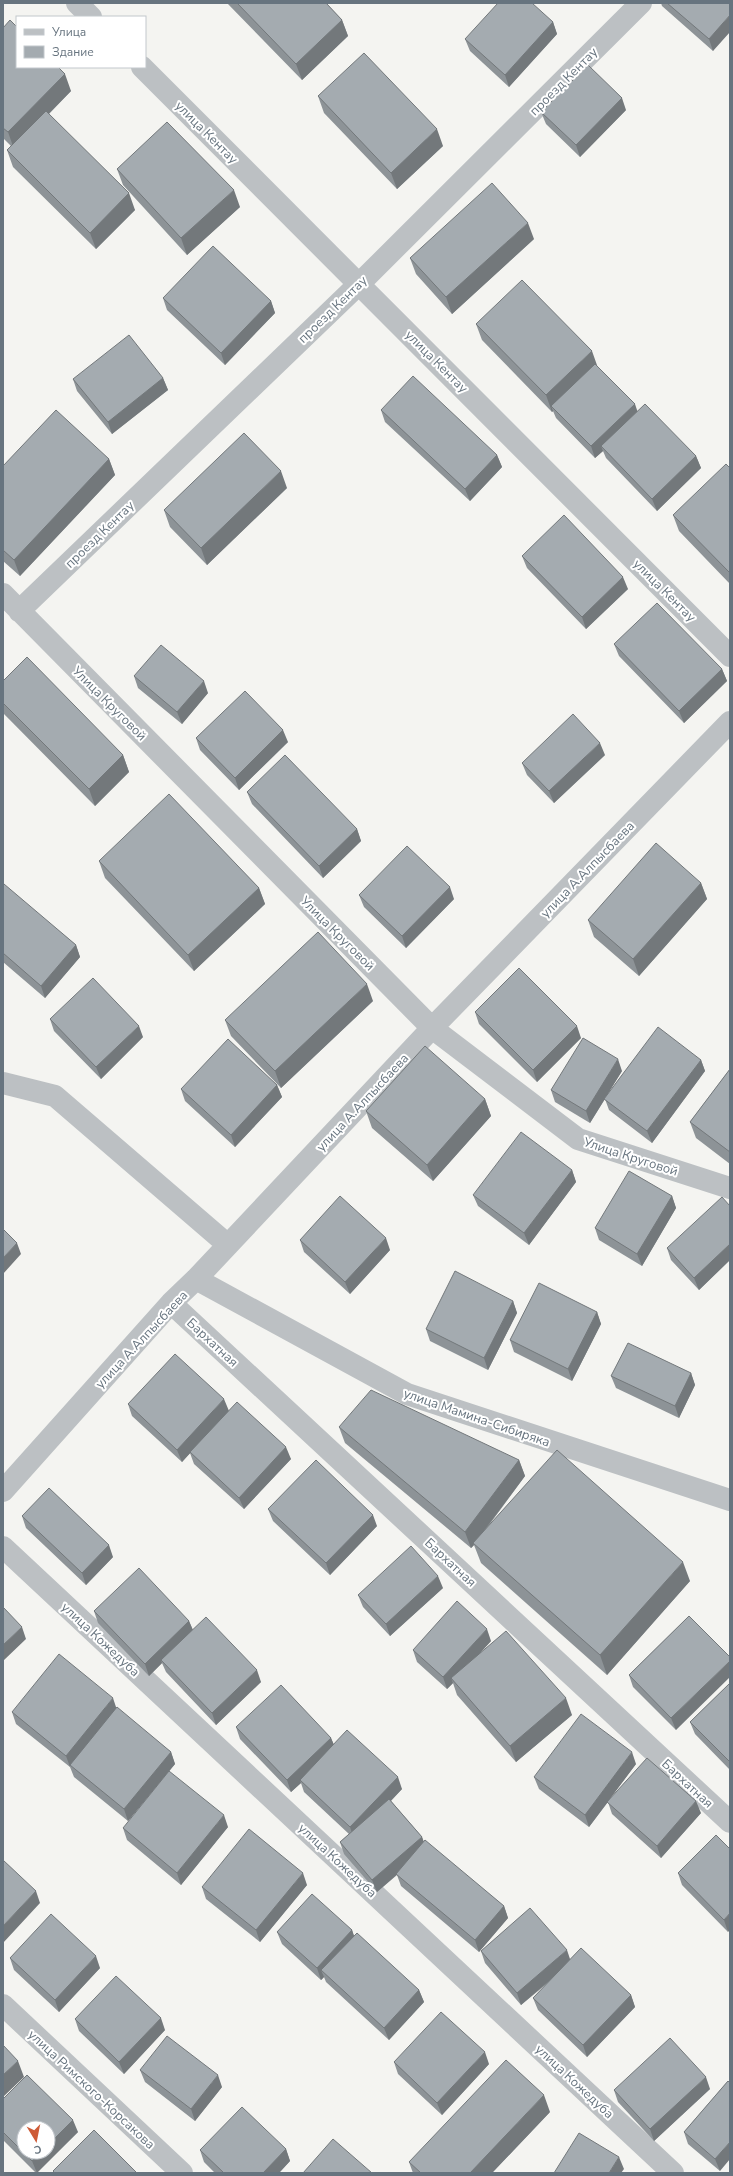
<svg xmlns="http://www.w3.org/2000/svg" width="733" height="2176" font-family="'Nunito Sans',sans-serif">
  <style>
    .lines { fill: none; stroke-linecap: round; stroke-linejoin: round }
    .minor { stroke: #bcc0c3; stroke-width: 22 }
    .wall { fill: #8d9397 }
    .shaded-wall { fill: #73787b }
    .building { fill: #a4abb0; stroke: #73787b }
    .labels { text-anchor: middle; stroke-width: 4; stroke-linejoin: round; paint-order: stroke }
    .street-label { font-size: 13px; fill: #67747f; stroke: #fff }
  </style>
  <rect width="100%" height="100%" fill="#f4f4f1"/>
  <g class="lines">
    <path class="minor" d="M77,3L91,17
      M142,67L730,656
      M3,594L432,1028L578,1139L730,1188
      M19,611L360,283L641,3
      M3,1083L55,1096L228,1245
      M196,1279L407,1394L730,1500
      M171,1303L730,1822
      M3,1491L171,1303L196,1279L432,1028L730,722
      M3,1547L673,2173
      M3,2005L182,2173"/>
  </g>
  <path class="wall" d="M227,3H326L342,20L348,36L302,80Z
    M661,3H730L713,51L662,6Z
    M553,22L557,34L509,87L470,51L465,39Z
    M3,28L71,91L49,114L135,210L96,249L13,167L7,150L11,146L3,138Z
    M318,96L443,146L397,189L324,113Z
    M626,110L580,157L546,124L541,112Z
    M117,169L240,207L187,255L123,185Z
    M534,239L452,314L416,274L410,258Z
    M163,298L271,301L275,313L225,365L167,310Z
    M476,324L598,367L637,411L696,456L701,468L657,511L606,458L603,451L595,458L556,418L553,411L552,412L482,340Z
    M163,378L168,390L112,434L77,391L73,379Z
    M381,410L497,455L502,467L470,501L385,422Z
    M109,459L115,475L20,576L3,561V466Z
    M730,468V584L679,531L673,515Z
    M287,488L207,565L170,527L164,510Z
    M522,556L628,589L586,629L527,568Z
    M614,644L722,669L727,681L684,723L619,656Z
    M134,676L208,693L182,724L138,688Z
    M3,681L123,755L129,772L95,806L3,713Z
    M196,738L288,742L239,790L200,750Z
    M605,755L554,803L527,775L522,763Z
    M247,792L357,829L361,841L323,878L252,804Z
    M99,861L259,888L265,904L194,971L105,878Z
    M701,883L707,899L639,976L594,937L588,920Z
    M3,885L76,945L80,957L45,998L3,962Z
    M359,895L454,899L406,948L364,907Z
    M373,1001L281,1088L231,1036L225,1020Z
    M475,1012L581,1038L537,1082L479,1024Z
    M50,1019L143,1037L101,1079L54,1031Z
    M701,1060L705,1071L652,1143L609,1110L605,1099L590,1123L555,1102L551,1090L622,1071L608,1093Z
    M730,1069V1164L696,1138L690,1122Z
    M277,1085L282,1097L235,1147L185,1101L181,1089Z
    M485,1099L491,1116L433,1181L372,1128L366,1111Z
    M572,1170L576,1182L529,1245L478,1206L473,1195Z
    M672,1196L676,1208L642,1266L599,1240L595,1228Z
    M730,1206V1260L699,1290L671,1260L667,1248Z
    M300,1240L390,1250L350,1294L304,1252Z
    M513,1301L517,1313L488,1370L430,1341L426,1329Z
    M597,1312L601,1324L572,1381L514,1352L510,1340Z
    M691,1373L695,1385L679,1418L616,1388L611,1376Z
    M128,1404L229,1411L291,1459L244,1509L194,1464L190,1453L182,1462L132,1416Z
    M339,1427L519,1460L525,1476L484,1532L690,1581L607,1675L481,1563L474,1545L471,1548L345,1443Z
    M268,1509L377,1526L330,1575L273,1521Z
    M22,1516L113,1557L86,1585L26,1528Z
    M443,1588L390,1636L363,1607L358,1595Z
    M94,1611L189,1621L193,1630L261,1682L216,1725L166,1672L162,1663L149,1676L98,1623Z
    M689,1616L676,1730L633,1687L629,1675Z
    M491,1641L481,1652L572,1715L516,1762L457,1695L453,1683L447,1689L417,1662L413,1650Z
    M730,1683V1770L695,1734L690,1722Z
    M116,1708L171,1752L175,1764L128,1821L74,1777L70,1767L16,1724L12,1712Z
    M236,1727L331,1738L334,1745L402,1789L391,1801L422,1837L424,1842L504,1906L508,1918L479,1952L401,1886L397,1875L377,1892L344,1854L340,1842L349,1834L304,1792L301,1783L291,1792L240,1739Z
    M636,1764L608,1801L701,1813L661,1858L612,1814L608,1802L589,1827L539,1789L534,1777Z
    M228,1827L181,1885L127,1840L123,1828Z
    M716,1835L728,1932L682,1885L678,1873Z
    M307,1885L260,1942L206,1899L202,1887Z
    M352,1930L354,1936L419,1990L424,2002L389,2040L326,1982L324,1977L321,1980L282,1944L277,1932Z
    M481,1951L570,1959L631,1995L635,2007L587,2057L538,2010L533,1998L549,1982L521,2005L485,1963Z
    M10,1958L100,1968L59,2012L14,1970Z
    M75,2019L165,2030L124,2074L79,2031Z
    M394,2062L489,2064L442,2115L398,2074Z
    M140,2070L222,2087L195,2121L145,2082Z
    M728,2081L720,2171L688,2144L684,2132Z
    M710,2089L654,2141L618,2102L614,2090Z
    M3,2099L78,2132L36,2173L3,2140Z
    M550,2112L492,2173H413L409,2162Z
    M286,2149L290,2161L279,2173H215L204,2162L200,2150Z"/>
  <path class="shaded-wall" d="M730,15V32L713,51L709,39Z
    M342,20L348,36L302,80L296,64Z
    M553,22L557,34L509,87L505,75Z
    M65,74L71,91L14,149L8,132Z
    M622,98L626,110L580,157L576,145Z
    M437,129L443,146L397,189L391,173Z
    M234,190L240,207L187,255L181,238Z
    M129,193L135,210L96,249L90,233Z
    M528,223L534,239L452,314L446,297Z
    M271,301L275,313L225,365L221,353Z
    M592,351L598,368L551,406L553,411L552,412L546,395Z
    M163,378L168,390L112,434L108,422Z
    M635,404L639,416L601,446L603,451L595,458L591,446Z
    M497,455L502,467L470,501L465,489Z
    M696,456L701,468L657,511L652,499Z
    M109,459L115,475L20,576L14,560Z
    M281,471L287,488L207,565L201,548Z
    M623,577L628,589L586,629L582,617Z
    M722,669L727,681L684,723L679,711Z
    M204,681L208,693L182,724L177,712Z
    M283,730L288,742L239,790L235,778Z
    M600,743L605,755L554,803L549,791Z
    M123,755L129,772L95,806L89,789Z
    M357,829L361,841L323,878L319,866Z
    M701,883L707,899L639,976L633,959Z
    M450,887L454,899L406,948L402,936Z
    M259,888L265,904L194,971L188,955Z
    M76,945L80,957L45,998L41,986Z
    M367,984L373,1001L281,1088L275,1071Z
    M139,1026L143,1037L101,1079L96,1067Z
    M577,1026L581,1038L537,1082L533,1070Z
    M618,1059L622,1071L590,1123L586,1111Z
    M701,1060L705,1071L652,1143L647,1131Z
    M277,1085L282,1097L235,1147L231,1135Z
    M485,1099L491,1116L433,1181L427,1165Z
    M572,1170L576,1182L529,1245L524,1233Z
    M672,1196L676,1208L642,1266L637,1254Z
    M386,1238L390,1250L350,1294L345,1282Z
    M17,1243L21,1254L3,1274V1258Z
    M730,1244V1260L699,1290L694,1278Z
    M513,1301L517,1313L488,1370L484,1358Z
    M597,1312L601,1324L572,1381L568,1369Z
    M691,1373L695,1385L679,1418L675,1406Z
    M224,1399L229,1411L182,1462L177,1450Z
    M286,1447L291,1459L244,1509L239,1498Z
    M519,1460L525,1476L474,1544L473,1543L474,1545L471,1548L465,1532Z
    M373,1515L377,1526L330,1575L326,1563Z
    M109,1545L113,1557L86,1585L82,1573Z
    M683,1562L690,1581L607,1675L600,1655Z
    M438,1576L443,1588L390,1636L386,1624Z
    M189,1621L194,1633L161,1660L162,1663L149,1676L145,1664Z
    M22,1627L26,1639L3,1661V1645Z
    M487,1629L491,1641L454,1682L451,1678L453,1683L447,1689L443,1677Z
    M730,1661V1677L676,1730L671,1718Z
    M257,1670L261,1682L216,1725L212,1713Z
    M113,1698L117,1710L70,1765V1767L66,1756Z
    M566,1698L572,1715L516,1762L510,1746Z
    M331,1738L336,1750L300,1780L301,1783L291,1792L287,1780Z
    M171,1752L175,1764L128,1821L124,1809Z
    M632,1752L636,1764L589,1827L585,1815Z
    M398,1777L402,1789L354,1839L350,1827Z
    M696,1801L701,1813L661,1858L657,1846Z
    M224,1815L228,1827L181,1885L177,1873Z
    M422,1837L426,1849L377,1892L372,1880Z
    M303,1873L307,1885L260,1942L256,1930Z
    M36,1891L40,1903L3,1943V1926Z
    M504,1906L508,1918L479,1952L475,1940Z
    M730,1913V1930L728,1932L724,1920Z
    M352,1930L356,1942L321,1970L324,1977L321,1980L317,1968Z
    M567,1950L571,1962L521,2005L517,1993Z
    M96,1956L100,1968L59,2012L55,2000Z
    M419,1990L424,2002L389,2040L384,2028Z
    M631,1995L635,2007L587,2057L583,2045Z
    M161,2018L165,2030L124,2074L119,2062Z
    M485,2052L489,2064L442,2115L437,2103Z
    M18,2061L24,2077L3,2097V2075Z
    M218,2075L222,2087L195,2121L191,2109Z
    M706,2077L710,2089L654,2141L650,2129Z
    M544,2095L550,2112L492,2173H470Z
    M73,2120L78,2132L37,2173L32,2161L41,2152H48V2145Z
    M730,2142V2159L720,2171L715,2159Z
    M286,2149L290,2161L279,2173H263Z
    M619,2157L624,2169L621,2173H609Z"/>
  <path class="building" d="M237,3H326L342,20L296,64Z
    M498,3H532L553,22L505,75L465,39Z
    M667,3H730V15L709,39Z
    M10,20L17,27V67H58L65,74L8,132L3,128V28Z
    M364,53L437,129L391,173L318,96Z
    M588,65L622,98L576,145L541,112Z
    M46,111L129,193L90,233L7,150Z
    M167,122L234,190L181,238L117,169Z
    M492,183L528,223L446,297L410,258Z
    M213,246L271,301L221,353L163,298Z
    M522,280L592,351L546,395L476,324Z
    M129,335L163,378L108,422L73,379Z
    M595,364L635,404L591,446L551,406Z
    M413,376L497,455L465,489L381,410Z
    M645,404L696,456L652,499L601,446Z
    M56,410L109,459L14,560L3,550V466Z
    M244,433L281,471L201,548L164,510Z
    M726,464L730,468V573L673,515Z
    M564,515L623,577L582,617L522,556Z
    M657,603L722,669L679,711L614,644Z
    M161,645L204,681L177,712L134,676Z
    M27,657L123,755L89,789L3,703V681Z
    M245,691L283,730L235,778L196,738Z
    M573,714L600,743L549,791L522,763Z
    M285,755L357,829L319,866L247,792Z
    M169,794L259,888L188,955L99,861Z
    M656,843L701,883L633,959L588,920Z
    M407,846L450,887L402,936L359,895Z
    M4,884L76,945L41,986L3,953V885Z
    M318,932L367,984L275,1071L225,1020Z
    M519,968L577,1026L533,1070L475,1012Z
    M93,978L139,1026L96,1067L50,1019Z
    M658,1027L701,1060L647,1131L604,1099Z
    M583,1038L618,1059L586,1111L551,1090Z
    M228,1039L277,1085L231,1135L181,1089Z
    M425,1046L485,1099L427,1165L366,1111Z
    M730,1069V1152L690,1122Z
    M521,1132L572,1170L524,1233L473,1195Z
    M629,1171L672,1196L637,1254L595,1228Z
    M340,1196L386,1238L345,1282L300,1240Z
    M722,1197L730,1206V1244L694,1278L667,1248Z
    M3,1229L17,1243L3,1258Z
    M455,1271L513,1301L484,1358L426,1329Z
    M539,1283L597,1312L568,1369L510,1340Z
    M628,1343L691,1373L675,1406L611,1376Z
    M175,1354L224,1399L177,1450L128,1404Z
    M371,1390L519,1460L465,1532L339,1427Z
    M237,1402L286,1447L239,1498L190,1452Z
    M557,1450L683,1562L600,1655L473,1543Z
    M316,1460L373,1515L326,1563L268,1509Z
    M49,1488L109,1545L82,1573L22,1516Z
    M411,1546L438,1576L386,1624L358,1595Z
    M139,1568L189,1621L145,1664L94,1611Z
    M457,1601L487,1629L443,1677L413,1650Z
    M3,1607L22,1627L3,1645Z
    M689,1616L730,1657V1661L671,1718L629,1675Z
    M206,1617L257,1670L212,1713L161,1660Z
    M506,1631L566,1698L510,1746L451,1678Z
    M59,1654L113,1698L66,1756L12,1712Z
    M730,1683V1762L690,1722Z
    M281,1685L331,1738L287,1780L236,1727Z
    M117,1707L171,1752L124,1809L70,1765Z
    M581,1714L632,1752L585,1815L534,1777Z
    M347,1730L398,1777L350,1827L300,1780Z
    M647,1758L696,1801L657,1846L607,1802Z
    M169,1771L224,1815L177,1873L123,1828Z
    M389,1799L422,1837L372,1880L340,1842Z
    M249,1829L303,1873L256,1930L202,1887Z
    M716,1835L730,1849V1913L724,1920L678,1873Z
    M425,1840L504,1906L475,1940L396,1874Z
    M3,1860L36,1891L3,1926Z
    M312,1894L352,1930L317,1968L277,1932Z
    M530,1908L567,1950L517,1993L481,1951Z
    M51,1914L96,1956L55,2000L10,1958Z
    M357,1933L419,1990L384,2028L321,1970Z
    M581,1948L631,1995L583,2045L533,1998Z
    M116,1976L161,2018L119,2062L75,2019Z
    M441,2012L485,2052L437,2103L394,2062Z
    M167,2036L218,2075L191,2109L140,2070Z
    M670,2038L706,2077L650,2129L614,2090Z
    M3,2045L18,2061L3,2075Z
    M506,2060L544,2095L470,2173H421L409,2162Z
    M27,2075L73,2120L48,2145V2128H24V2152H41L32,2161L3,2132V2099Z
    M728,2081L730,2083V2142L715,2159L684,2132Z
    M242,2107L286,2149L263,2173H224L200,2150Z
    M94,2130L137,2173H55L53,2171Z
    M579,2133L619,2157L609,2173H554Z
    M333,2139L372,2173H303Z"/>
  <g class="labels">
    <g class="street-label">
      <text transform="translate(563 81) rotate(-45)" y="5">проезд Кентау</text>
      <text transform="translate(207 132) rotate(45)" y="5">улица Кентау</text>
      <text transform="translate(332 309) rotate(-44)" y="5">проезд Кентау</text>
      <text transform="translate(437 361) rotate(45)" y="5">улица Кентау</text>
      <text transform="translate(99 534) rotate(-44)" y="5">проезд Кентау</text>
      <text transform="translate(665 590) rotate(45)" y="5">улица Кентау</text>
      <text transform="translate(110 703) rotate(45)" y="5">Улица Круговой</text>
      <text transform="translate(587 869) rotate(-46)" y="5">улица А.Алпысбаева</text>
      <text transform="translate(338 933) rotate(45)" y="5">Улица Круговой</text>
      <text transform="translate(362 1102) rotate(-47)" y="5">улица А.Алпысбаева</text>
      <text transform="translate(631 1156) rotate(18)" y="5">Улица Круговой</text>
      <text transform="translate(141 1339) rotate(-47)" y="5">улица А.Алпысбаева</text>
      <text transform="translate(213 1342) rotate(43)" y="5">Бархатная</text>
      <text transform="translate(477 1417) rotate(19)" y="5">улица Мамина-Сибиряка</text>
      <text transform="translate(451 1562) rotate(43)" y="5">Бархатная</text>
      <text transform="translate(101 1639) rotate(43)" y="5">улица Кожедуба</text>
      <text transform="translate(688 1783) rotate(43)" y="5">Бархатная</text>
      <text transform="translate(338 1860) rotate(43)" y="5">улица Кожедуба</text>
      <text transform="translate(575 2081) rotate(43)" y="5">улица Кожедуба</text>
      <text transform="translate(92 2089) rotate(43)" y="5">улица Римского-Корсакова</text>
    </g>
  </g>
  <rect width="733" height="2176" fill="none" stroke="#67747f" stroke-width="8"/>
  <rect x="16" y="16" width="130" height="52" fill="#ffffff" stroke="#c2c7cc"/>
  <rect x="24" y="29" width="20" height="6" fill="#bcc0c3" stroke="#c2c7cc"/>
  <text x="52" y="36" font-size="12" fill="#67747f">Улица</text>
  <rect x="24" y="46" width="20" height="12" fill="#a4abb0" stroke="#c2c7cc"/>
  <text x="52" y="56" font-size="12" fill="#67747f">Здание</text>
  <g transform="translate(36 2140) rotate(170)"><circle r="19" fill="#ffffff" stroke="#c2c7cc"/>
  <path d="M0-3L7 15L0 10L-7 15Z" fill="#ce5b37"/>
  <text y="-6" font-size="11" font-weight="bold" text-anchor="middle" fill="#67747f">С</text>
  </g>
</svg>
